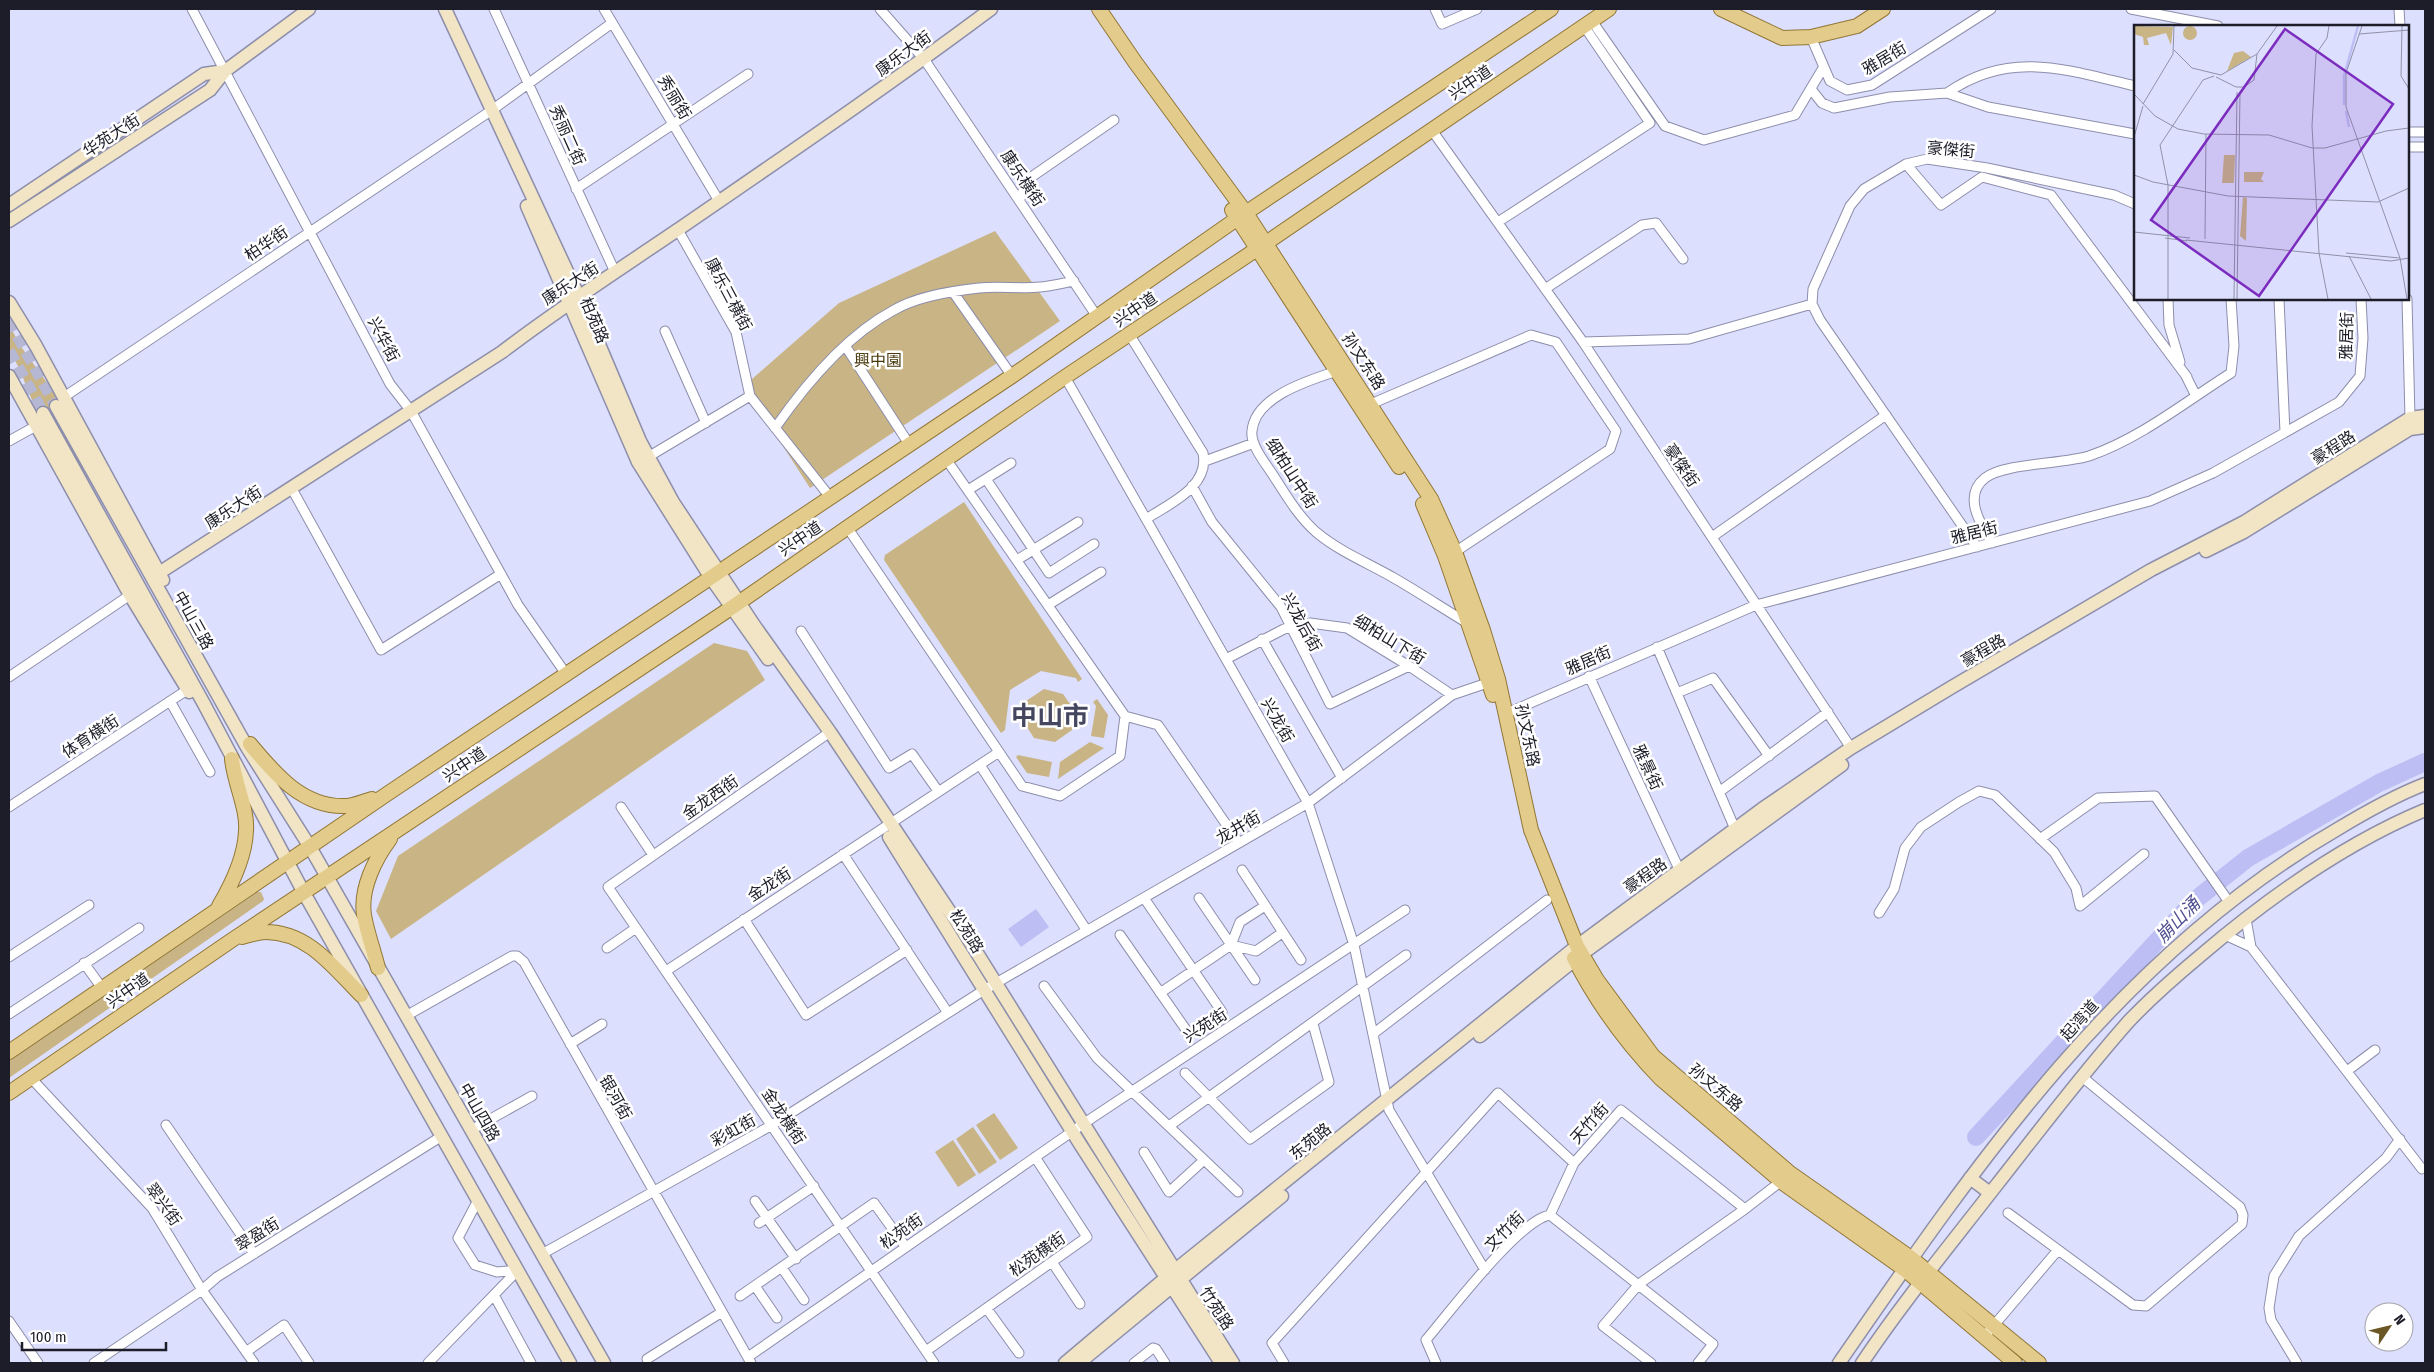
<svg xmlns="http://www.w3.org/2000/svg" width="2434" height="1372" font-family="'Fira Sans Condensed','Noto Sans SC',sans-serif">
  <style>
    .green { fill: #c8b485 }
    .water { fill: #bdbff4 }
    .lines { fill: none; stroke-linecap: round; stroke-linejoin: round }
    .river { stroke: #bdbff4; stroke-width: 18 }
    .secondary-tunnel { stroke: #b6b8d3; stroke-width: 12; stroke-dasharray: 12 6; stroke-linecap: butt }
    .street-casing { stroke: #8d8eab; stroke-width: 11 }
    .secondary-casing { stroke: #8d8eab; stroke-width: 15 }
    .primary-casing { stroke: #917736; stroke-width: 16 }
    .street { stroke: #fff; stroke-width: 9 }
    .secondary { stroke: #f1e5c5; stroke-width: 12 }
    .primary { stroke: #e3cb8b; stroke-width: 14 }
    .labels { text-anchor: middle; stroke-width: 5; stroke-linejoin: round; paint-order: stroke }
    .street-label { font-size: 16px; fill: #1c1d28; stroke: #fff }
    .park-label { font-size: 16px; fill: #4a3a0e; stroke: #fff }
    .water-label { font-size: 18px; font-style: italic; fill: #504e90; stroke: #fff }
    .town-label { font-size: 26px; font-weight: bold; fill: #45465f; stroke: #fff }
    .inset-river { fill: none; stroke: #bdbff4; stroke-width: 2.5 }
    .inset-road { fill: none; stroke: #9091a8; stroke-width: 1 }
    .view { fill: #7b2cbf; fill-opacity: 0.15; stroke: #7b2cbf; stroke-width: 2.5 }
    .inset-edge { fill: none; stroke: #1c1d28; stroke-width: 2.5 }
  </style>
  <rect width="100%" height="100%" fill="#dddffe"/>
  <path class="green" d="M995,231L1060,321L810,488L744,386L839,303Z
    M9,325L22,348L61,402L38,415L19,368L9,349Z
    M964,502L1082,679L1078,682L1076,678L1041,671L1010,690L1005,730L1001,733L884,560L885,555Z
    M714,643L747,651L765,680L391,939L376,911L398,856Z
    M1044,689L1063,694L1075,711L1072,730L1055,742L1034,738L1023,721L1026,701Z
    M1097,699L1108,715L1104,738L1091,736L1096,706L1093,702Z
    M1090,742L1104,748L1058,779L1060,762Z
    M1018,755L1052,762L1049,777L1027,773L1016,757Z
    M255,892H261L264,899L263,901L9,1078V1060Z
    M994,1113L1018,1148L1000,1160L976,1125Z
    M973,1127L997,1162L979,1174L956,1139Z
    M953,1140L976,1175L958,1187L935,1152Z"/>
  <path class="water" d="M1036,909L1049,927L1021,947L1008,929Z"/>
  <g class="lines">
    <path class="river" d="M1976,1137L2194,901L2248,858L2379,783L2425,762"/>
    <path class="secondary-tunnel" d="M9,320L56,406
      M9,351L43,413"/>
    <g class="street-casing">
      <path id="street" d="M192,9L390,384L411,411L518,605L566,674
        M494,9L615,272
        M604,9L719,201
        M880,9L924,59L1096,315
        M1435,9L1442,24L1477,9
        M2131,9L2218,26
        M2399,9L2400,26
        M1592,21L1665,126L1704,140L1795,115L1823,68
        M1811,37L1830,81L1847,90L1872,85L1991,9
        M1811,89L1822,103L1834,108L1890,97L1947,93L1988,107L2135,134
        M1947,93C2010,49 2067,70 2135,86
        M1431,129L1583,342L1851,748
        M2408,132H2425
        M2408,147H2425
        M1906,164L1941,205L1982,177L2051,195L2187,377
        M576,189L748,74
        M1020,199L1027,180L1114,120
        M1498,222L1650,123L1584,26
        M678,230L736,332L750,396L830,497
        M1545,289L1642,225L1656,223L1683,259
        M953,292L1012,376
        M2168,299L2169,325L2180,362
        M2279,299L2285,432
        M2407,299L2410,418
        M665,331L706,423
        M1129,334L1203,453C1210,487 1169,504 1146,519
        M1583,342L1689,339L1812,304
        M846,347L909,444
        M1337,371C1310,380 1255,396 1252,431C1250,445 1266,464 1273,475C1286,495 1298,516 1316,532C1340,552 1368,563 1394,578C1420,593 1444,609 1469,624
        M2185,374L2196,396
        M1065,377L1308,803L1354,945L1389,1110L1485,1270
        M64,397L492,110L612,23
        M1371,404L1531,335L1556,342L1616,431L1610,449L1455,552
        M775,428C805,385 847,335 894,310C918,296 951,291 979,288C999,286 1020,289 1040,287C1051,286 1063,283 1074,281
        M9,441L36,426
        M648,457L750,396
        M946,459L1125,716L1158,725L1239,843
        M1205,461L1254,443
        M986,479L1049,573L1094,544
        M1192,486L1212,522L1281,607L1330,704L1409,666
        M292,489L381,650L501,574
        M968,490L1011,463
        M847,527L1022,786L1060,796L1120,756L1125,716
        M1712,537L1886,415
        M1992,543C1981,525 1962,496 1985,478C2004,463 2064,464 2089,456C2141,438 2185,402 2231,373L2234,346L2231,299
        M1977,547L1820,320L1812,304L1813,289L1850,206L1864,189L1906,164L1927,159L1987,168L2114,195L2135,204
        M1017,560L1078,522
        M1048,605L1101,572
        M801,631L889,768L912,754L938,791
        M1262,639L1342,778
        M1657,647L1735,829
        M1226,659L1284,629L1310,623L1347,628L1409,666L1452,695
        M1589,676L1680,871
        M9,677L130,595
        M1677,693L1713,678L1769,756
        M170,701L210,772
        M1505,714L1756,605L2150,501L2213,473L2339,402L2360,376L2363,338L2361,299
        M830,732L608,887L934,1363
        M980,765L1087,931
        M1719,792L1828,712
        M9,807L187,690
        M621,807L653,855
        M2040,839L2098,798L2155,796L2229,902
        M843,854L948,1013
        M1242,870L1301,960
        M1144,898L1222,1012
        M1199,898L1255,980
        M1879,913L1894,889L1905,848L1921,827L1959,802L1979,791L1995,795L2054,852L2076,888L2080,906L2144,854
        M744,919L806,1015L907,950
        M2246,919L2251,947
        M1120,935L1189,1034
        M2225,935L2251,947L2422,1169
        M1231,945L1256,951L1282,933
        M607,948L636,928
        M9,957L89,905
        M84,963L102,988
        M666,971L999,752
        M1044,986L1097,1058L1238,1192
        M1160,993L1231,945L1240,922L1265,906
        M9,1014L139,928
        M406,1016L512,956H517L524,962L751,1363
        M1373,1034L1547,900
        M570,1044L602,1024
        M2347,1071L2375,1050
        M1185,1073L1250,1139L1329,1082L1313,1024
        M31,1078L152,1208L202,1290L254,1363
        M166,1125L254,1254
        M1169,1126L1406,955
        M471,1130L532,1096
        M1144,1152L1169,1192L1204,1160
        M478,1200L458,1238L475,1265L497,1272L518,1270
        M755,1201L796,1259
        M2008,1213L2133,1305L2146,1306L2242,1224L2243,1215L2240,1207L2081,1076
        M1550,1215L1574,1163
        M759,1223L814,1186
        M542,1254L772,1125L984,990L1308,803L1452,695L1493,681
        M1052,1262L1080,1304
        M782,1268L804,1300
        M755,1286L777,1318
        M494,1295L531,1363
        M740,1296L874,1203L905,1246
        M987,1309L1019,1353
        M9,1321L38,1363
        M1984,1337L2058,1250
        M926,1351L1087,1237L1035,1157
        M246,1352L284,1325L309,1363
        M748,1357L1083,1124L1405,910
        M647,1359L722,1312
        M94,1363L202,1290L217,1277L442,1136
        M428,1363L518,1270
        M1134,1363L1153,1348L1156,1349L1165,1363
        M1284,1363L1272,1343L1498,1093L1574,1163L1621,1110L1745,1209
        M1436,1363L1426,1340C1449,1313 1519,1220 1550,1215L1713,1344L1698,1363
        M1651,1363L1603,1326L1639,1284L1745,1209L1784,1179
        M2297,1363L2271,1320L2269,1308L2274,1276L2299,1236L2386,1158L2400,1139"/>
    </g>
    <g class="secondary-casing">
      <path id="secondary" d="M445,9L579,297L640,441L673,502L754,625L830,732L972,945L1233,1363
        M9,205L204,74L225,71
        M527,206L638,462L711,578L768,659
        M9,221L210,90L225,71L309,9
        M9,302L36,346L163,580
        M9,376L130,595L189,692
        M56,406L248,749L310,847L604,1363
        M43,413L204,704L304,893L570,1363
        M2206,551L2244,532L2410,429L2425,427
        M159,573L502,352C558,309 617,271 676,231C782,158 888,86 991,9
        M889,837L1080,1144L1221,1363
        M1480,1036L1582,954L1842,765
        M1970,1178L1990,1193
        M1065,1363L1174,1271L1577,946L1762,809L1851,748L1952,687L2151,570L2244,522L2410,418L2425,416
        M1079,1363L1282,1196
        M1839,1363C1977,1163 2120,955 2336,830C2364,813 2394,796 2425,784
        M1862,1363C1903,1302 1950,1245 1995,1187C2039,1131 2082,1074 2129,1021C2151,998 2176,976 2200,956C2268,898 2343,844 2425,810"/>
    </g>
    <g class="primary-casing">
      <path id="primary" d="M1099,9L1135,62L1246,213L1431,499L1455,552L1483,630L1498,679L1531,830L1577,946L1597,980L1653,1056L1790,1173L1911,1258L2039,1363
        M1721,9L1782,38L1811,37L1857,26L1883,9
        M1232,210L1399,467
        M1423,504L1445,556L1493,695
        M250,744C275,774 303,808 346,806C354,806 364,801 372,799
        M219,906C232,884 245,857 246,831C248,809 234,782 232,759
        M242,937C250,935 258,932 266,932C308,932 334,968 361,995
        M1574,958C1596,1001 1627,1044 1661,1079L1783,1183L1904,1269L2015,1363
        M378,968C374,951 367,933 364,915C360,889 375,859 390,839
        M9,1052L387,794L1012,376L1238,218L1551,9
        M9,1093L232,940L731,608L1065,377L1266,243L1609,9"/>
    </g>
    <use href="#street" class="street"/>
    <use href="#secondary" class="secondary"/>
    <use href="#primary" class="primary"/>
  </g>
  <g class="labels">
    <g class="street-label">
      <text transform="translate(903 53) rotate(-36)" y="6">康乐大街</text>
      <text transform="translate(1884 58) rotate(-31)" y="6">雅居街</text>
      <text transform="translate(1470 82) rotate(-34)" y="6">兴中道</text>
      <text transform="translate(675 97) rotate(59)" y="6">秀丽街</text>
      <text transform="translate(111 135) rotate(-33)" y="6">华苑大街</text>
      <text transform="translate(568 135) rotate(66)" y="6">秀丽二街</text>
      <text transform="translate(1951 149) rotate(5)" y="6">豪傑街</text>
      <text transform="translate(1023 178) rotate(56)" y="6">康乐横街</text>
      <text transform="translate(266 243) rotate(-34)" y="6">柏华街</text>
      <text transform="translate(570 283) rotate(-33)" y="6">康乐大街</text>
      <text transform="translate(729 294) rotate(62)" y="6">康乐三横街</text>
      <text transform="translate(1135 309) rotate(-34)" y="6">兴中道</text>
      <text transform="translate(595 320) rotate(67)" y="6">柏苑路</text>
      <text transform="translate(2346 336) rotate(-89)" y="6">雅居街</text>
      <text transform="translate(384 339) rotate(62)" y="6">兴华街</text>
      <text transform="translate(1364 361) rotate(57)" y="6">孙文东路</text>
      <text transform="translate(2333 447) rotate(-32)" y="6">豪程路</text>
      <text transform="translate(1682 465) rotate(56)" y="6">豪傑街</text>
      <text transform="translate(1292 473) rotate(57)" y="6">细柏山中街</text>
      <text transform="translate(233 507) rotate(-33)" y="6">康乐大街</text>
      <text transform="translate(1974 532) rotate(-14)" y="6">雅居街</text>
      <text transform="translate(800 538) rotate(-34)" y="6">兴中道</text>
      <text transform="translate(194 620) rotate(61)" y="6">中山三路</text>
      <text transform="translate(1302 622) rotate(61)" y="6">兴龙后街</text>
      <text transform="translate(1390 639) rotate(31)" y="6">细柏山下街</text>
      <text transform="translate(1983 650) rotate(-30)" y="6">豪程路</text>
      <text transform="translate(1588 660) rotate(-24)" y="6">雅居街</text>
      <text transform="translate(1278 720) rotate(60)" y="6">兴龙街</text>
      <text transform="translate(1528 735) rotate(78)" y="6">孙文东路</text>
      <text transform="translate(90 736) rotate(-33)" y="6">体育横街</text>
      <text transform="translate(464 764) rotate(-34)" y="6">兴中道</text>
      <text transform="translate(1648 767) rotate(65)" y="6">雅景街</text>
      <text transform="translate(710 797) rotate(-35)" y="6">金龙西街</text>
      <text transform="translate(1238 827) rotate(-30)" y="6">龙井街</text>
      <text transform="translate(1645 875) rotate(-35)" y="6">豪程路</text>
      <text transform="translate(769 884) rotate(-33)" y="6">金龙街</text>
      <text transform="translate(967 931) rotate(58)" y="6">松苑路</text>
      <text transform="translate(128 990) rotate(-35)" y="6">兴中道</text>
      <text transform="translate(2079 1020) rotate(-48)" y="6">起湾道</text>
      <text transform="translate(1205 1025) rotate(-33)" y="6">兴苑街</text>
      <text transform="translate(1716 1087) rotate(40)" y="6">孙文东路</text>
      <text transform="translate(616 1097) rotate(61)" y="6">银河街</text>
      <text transform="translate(480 1112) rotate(60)" y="6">中山四路</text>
      <text transform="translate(784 1116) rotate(56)" y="6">金龙横街</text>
      <text transform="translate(1589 1123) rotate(-48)" y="6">天竹街</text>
      <text transform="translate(733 1130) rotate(-29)" y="6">彩虹街</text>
      <text transform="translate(1310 1141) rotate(-39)" y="6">东苑路</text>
      <text transform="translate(164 1204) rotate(54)" y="6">翠兴街</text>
      <text transform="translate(901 1231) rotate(-35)" y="6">松苑街</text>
      <text transform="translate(1504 1231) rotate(-44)" y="6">文竹街</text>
      <text transform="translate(257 1234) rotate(-32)" y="6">翠盈街</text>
      <text transform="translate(1037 1254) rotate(-35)" y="6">松苑横街</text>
      <text transform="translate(1217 1308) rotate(57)" y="6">竹苑路</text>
    </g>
    <g class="park-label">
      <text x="878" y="366">興中園</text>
    </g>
    <g class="water-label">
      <text transform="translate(2178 920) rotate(-46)" y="6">崩山涌</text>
    </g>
    <g class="town-label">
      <text x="1050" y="725">中山市</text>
    </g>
  </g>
  <g transform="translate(2134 25)">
    <rect width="275" height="275" fill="#dddffe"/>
    <path d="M0,1L39,2L37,20L32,8L13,13L15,20H10L9,12L0,9ZM49 8a7 7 0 1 1 14 0a7 7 0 1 1-14 0ZM109,26L117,32L93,46L100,28ZM90,130H101L100,158H88ZM110,147H130L127,154L130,157H110ZM109,172L113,173L112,216L106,211Z" fill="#c8b485"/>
    <path class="inset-river" d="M210,80V51L224,1M212,86L215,102"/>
    <path class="inset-road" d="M228,1L212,48V82L266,233L273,274M268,1L267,51L275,64M225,9L275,5M40,25L58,43L87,50L123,29L143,1M82,52L102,62H110L120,55L123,29M0,69L21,91L44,104L70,109L135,110L178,123H191L252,106L275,103M9,79L39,29L40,1M0,112L9,81M0,150L19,157L94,171L244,177L275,163M0,207L56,213M31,213L53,216M71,214L72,109M52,215L257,236L275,233M212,228L266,233M215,231L237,274M34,274V160L26,120L69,55L80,51M100,274L103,67M103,274L106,68M194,274L185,228L178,101L182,29L193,13L195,1"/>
    <path class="view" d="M151,4L259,79L125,271L17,195Z"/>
    <rect width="275" height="275" class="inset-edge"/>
  </g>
  <rect width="2434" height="1372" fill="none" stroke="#1c1d28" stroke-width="20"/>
  <g transform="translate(2389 1327) rotate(55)"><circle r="24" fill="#ffffff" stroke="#a4a5a9"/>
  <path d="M0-4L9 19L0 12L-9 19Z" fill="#6b5726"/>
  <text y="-8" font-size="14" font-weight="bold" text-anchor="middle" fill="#1c1d28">N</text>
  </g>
  <path d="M22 1342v8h144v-8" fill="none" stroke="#1c1d28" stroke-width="2.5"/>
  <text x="30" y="1342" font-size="15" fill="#1c1d28" stroke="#ffffff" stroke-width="4" paint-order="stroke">100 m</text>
</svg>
